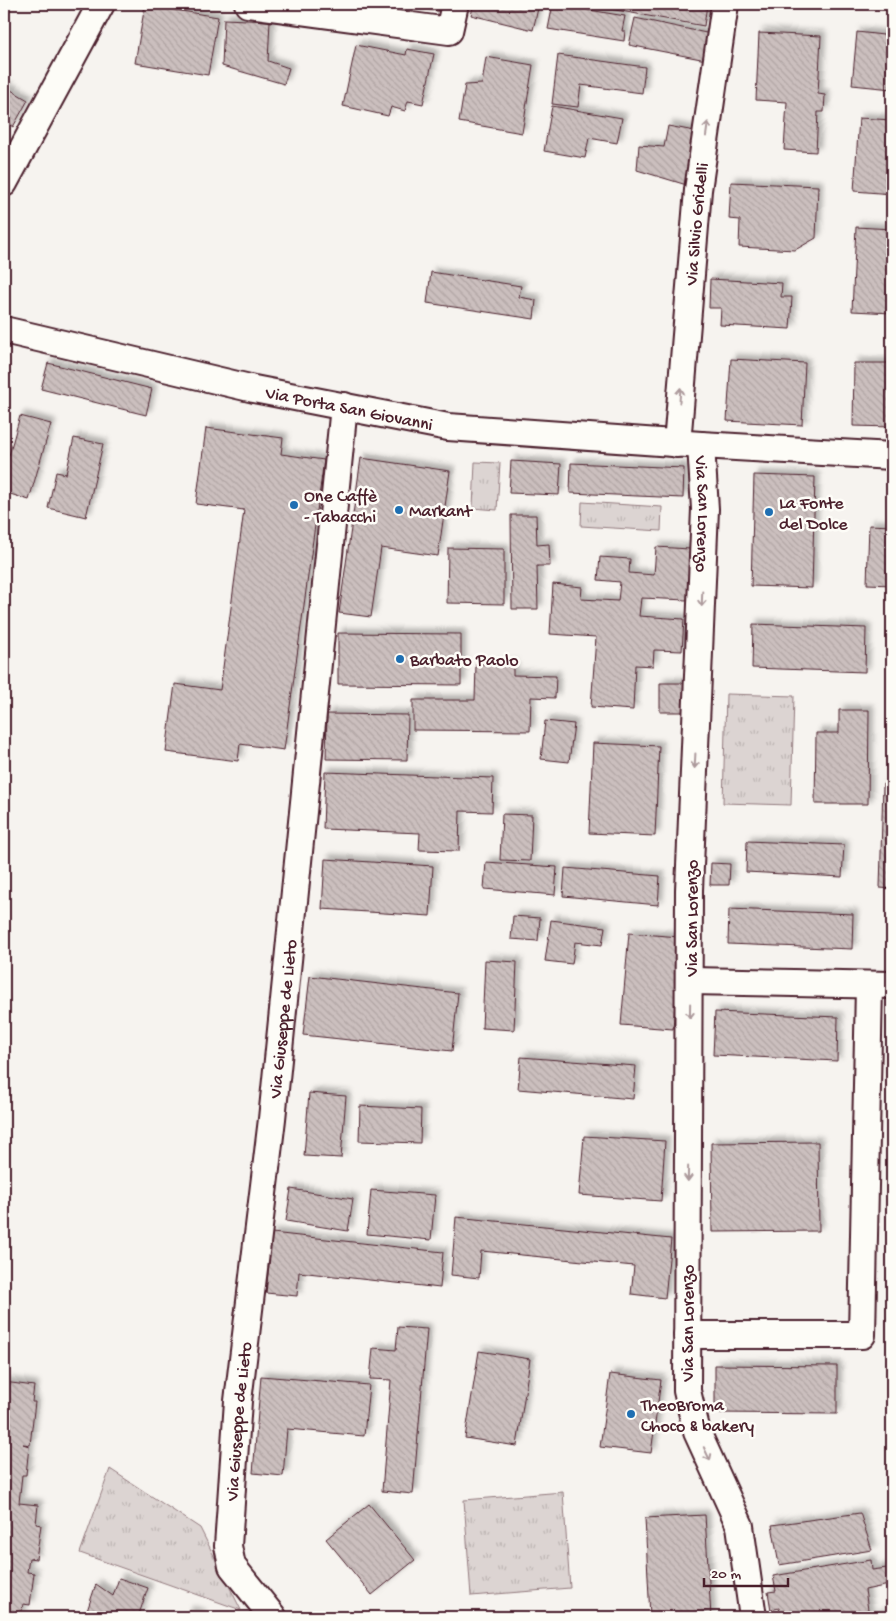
<svg xmlns="http://www.w3.org/2000/svg" width="896" height="1621" font-family="'Gochi Hand',sans-serif">
  <style>
    .grass { fill: url(#grass-tufts); stroke: #937a7e }
    .building { fill: url(#building-back-hatch); stroke: #4a1f2b; filter: url(#shadow) }
    .lines { fill: none; stroke-linecap: round; stroke-linejoin: round }
    .minor-casing { stroke: #4a1f2b; stroke-width: 30 }
    .minor { stroke: #fdfcf7; stroke-width: 26 }
    .oneway { stroke: #ac999b }
    .poi-dot { fill: #1f6fb2; stroke: #fdfcf7; stroke-width: 2 }
    .labels { text-anchor: middle; stroke-width: 5; stroke-linejoin: round; paint-order: stroke }
    .street-label { font-size: 18px; fill: #4a1f2b; stroke: #fdfcf7 }
    .poi-label { font-size: 18px; fill: #4a1f2b; stroke: #fdfcf7; text-anchor: start }
  </style>
  <defs>
    <pattern id="grass-tufts" width="24" height="20" patternUnits="userSpaceOnUse" patternTransform="scale(1.25)"><rect width="24" height="20" fill="#dcd4d2"/><path d="M3 7l-1-3M5 7V3M7 7l1-3M15 17l-1-3M17 17v-4M19 17l1-3" fill="none" stroke="#beb6b4"/></pattern>
    <pattern id="building-back-hatch" width="6" height="6" patternUnits="userSpaceOnUse" patternTransform="scale(1.25)"><rect width="6" height="6" fill="#cbbfbe"/><path d="M-1 5l2 2M0 0l6 6M5-1l2 2" fill="none" stroke="#b0a4a3"/></pattern>
    <filter id="shadow"><feDropShadow dx="4.5" dy="-4.5" stdDeviation="2.5" flood-color="#0004"/></filter>
  </defs>
  <rect width="100%" height="100%" fill="#f6f3ef"/>
  <filter id="ink" filterUnits="userSpaceOnUse"><feTurbulence type="fractalNoise" baseFrequency=".02" numOctaves="2"/><feDisplacementMap in="SourceGraphic" scale="10" xChannelSelector="R" yChannelSelector="G"/><feConvolveMatrix kernelMatrix="1 2 1 2 8 2 1 2 1" color-interpolation-filters="sRGB"/></filter>
  <g filter="url(#ink)">
    <path class="grass" d="M475,462L500,463L497,510L473,508Z
      M582,502L662,507L661,531L581,526Z
      M726,694L794,696L791,805L723,803Z
      M110,1469L200,1528L241,1610L80,1553Z
      M563,1492L570,1588L471,1596L464,1500Z"/>
    <path class="building" d="M392,4H444L443,12Z
      M474,4H539L533,30L471,15Z
      M553,4L625,16L622,31H625L624,41L548,29Z
      M605,4H707L704,26L604,8Z
      M145,5L218,17L208,75L135,63Z
      M635,18L711,34L706,60L629,45Z
      M224,19L270,21L268,61L289,68L284,84L222,66Z
      M857,32L892,36V89L852,85Z
      M759,33L821,36L818,94L825,95L824,112H818L816,152L784,150L787,102L756,100Z
      M356,45L406,55L407,49L434,54L423,104L408,101L405,111L391,107L388,116L343,106Z
      M558,55L645,67L642,93L581,85L578,107L552,104Z
      M486,57L533,65L522,133L459,122L465,85L482,84Z
      M4,86L28,100L13,127L4,121Z
      M552,106L622,118L617,143L589,138L585,158L544,151Z
      M859,118L892,120V194L854,191Z
      M668,126L700,132L690,186L637,170L639,145L664,147Z
      M731,182L818,186L816,238L795,250L739,247L740,220L729,219Z
      M856,227L892,229V313L852,311Z
      M431,272L521,286L519,297L536,300L534,319L427,303Z
      M710,279L782,283L781,297H792L790,329L720,325L721,308H709Z
      M731,359L805,363L802,425L727,421Z
      M48,363L152,389L146,415L41,389Z
      M854,363H892V427L853,426Z
      M20,416L51,424L29,500L4,492V473Z
      M206,428L283,438L281,454L324,460L284,750L240,744L238,761L166,752L175,684L220,690L244,510L196,504Z
      M74,438L103,444L86,517L48,508L56,472L66,474Z
      M361,458L450,471L438,556L381,548L371,617L339,613Z
      M511,461L561,464L559,495L509,493Z
      M571,463L684,468L683,498L570,493Z
      M754,475L815,477L812,588L751,586Z
      M511,515H536L537,545L549,544L550,566H537L538,609H512Z
      M869,525L892,526V585L867,584Z
      M656,547L690,549L687,600L641,598L639,616L684,619L682,651L654,650L653,666L635,665L633,710L591,707L596,637L550,634L553,584L582,587L581,599L618,601L620,582L598,580L600,557L630,559L629,573L654,575Z
      M448,548L504,549V604L447,603Z
      M753,624L866,628L865,672L752,668Z
      M338,633L461,634V685L338,684Z
      M476,664L513,665V675L556,676L555,698L531,697L530,731L413,730V700H475Z
      M660,683H688L687,712H660Z
      M839,710H869L868,804H815L816,733H839Z
      M327,714L408,715L407,760L326,759Z
      M545,721L574,724L569,762L541,759Z
      M593,743L659,746L655,836L589,833Z
      M325,772L493,778L492,812L460,811L459,851L419,850L420,833L323,829Z
      M883,784H892V889L880,888Z
      M502,814L532,815L530,861L500,860Z
      M747,841L844,845L842,877L746,872Z
      M325,859L433,866L430,916L322,909Z
      M486,862L557,867L555,895L484,889Z
      M711,863L730,864L729,885H710Z
      M565,868L660,876L658,905L563,896Z
      M729,909L853,914L852,949L728,944Z
      M513,916L540,918L538,941L511,939Z
      M551,920L605,927L602,945L575,942L572,964L545,961Z
      M629,933L680,937L673,1029L621,1025Z
      M485,960L517,962L514,1030L482,1028Z
      M310,976L458,993L452,1051L303,1035Z
      M715,1012L838,1017L837,1061L713,1055Z
      M891,1016H892V1072H891Z
      M521,1057L636,1066L633,1099L518,1089Z
      M309,1093L346,1096L341,1158L304,1156Z
      M360,1106L421,1109L420,1143L359,1141Z
      M584,1136L665,1141L661,1201L579,1195Z
      M818,1142L819,1231L712,1232L711,1143Z
      M291,1189L353,1199L348,1231L286,1221Z
      M371,1190L435,1195L431,1240L367,1234Z
      M456,1217L671,1239L665,1298L631,1294L634,1266L481,1251L479,1278L451,1275Z
      M272,1233L443,1252L440,1288L299,1272L297,1296L266,1293Z
      M398,1327L427,1329L413,1494L382,1491L391,1380L370,1379L373,1348L396,1350Z
      M479,1351L530,1359L517,1446L465,1438Z
      M715,1365L837,1366V1414L715,1413Z
      M610,1374L661,1380L651,1453L600,1447Z
      M261,1376L369,1385L364,1436L287,1429L283,1476L253,1473Z
      M4,1382L34,1386L32,1402H35L30,1445L23,1444L29,1446L26,1475H22L19,1503L38,1505L36,1524L41,1525L36,1559L29,1558L27,1572L34,1573L30,1605L23,1604L21,1617L4,1615Z
      M369,1504L415,1560L372,1595L326,1539Z
      M860,1513L872,1550L779,1565L772,1525Z
      M705,1515L711,1617H650L645,1518Z
      M871,1560L872,1570L887,1568L889,1585L865,1590L869,1616L892,1612V1617H781L779,1608L771,1610L768,1592L776,1591L773,1576Z
      M119,1578L148,1588L138,1617H85L96,1584L113,1596Z
      M188,1611L201,1614L200,1617H187Z"/>
    <g class="lines">
      <g class="minor-casing">
        <g id="minor">
          <path d="M248,4L449,31L455,4"/>
          <path d="M4,183L101,4"/>
          <path id="s1" d="M4,330L254,389L448,427L701,445L892,456"/>
          <path id="s2" d="M677,444L698,190L725,4"/>
          <path id="s3" d="M701,445L705,509L689,890L687,1391L697,1432L740,1526L753,1617"/>
          <path d="M690,981L892,985"/>
          <path d="M687,1335H862L869,986"/>
          <path id="s4" d="M273,1617L232,1566L228,1546L238,1401L272,1119L344,406"/>
        </g>
      </g>
      <use href="#minor" class="minor"/>
    </g>
    <defs><path id="oneway-shaft" d="M-6 0H5M1.5-3L5.5 0L1.5 3" fill="none" stroke-width="1.6" stroke-linecap="round" stroke-linejoin="round" transform="scale(1.25)"/></defs>
    <g class="oneway">
      <use href="#oneway-shaft" transform="translate(707 129) rotate(-82)"/>
      <use href="#oneway-shaft" transform="translate(680 395) rotate(-86)"/>
      <use href="#oneway-shaft" transform="translate(702 599) rotate(92)"/>
      <use href="#oneway-shaft" transform="translate(695 761) rotate(93)"/>
      <use href="#oneway-shaft" transform="translate(690 1011) rotate(91)"/>
      <use href="#oneway-shaft" transform="translate(688 1174) rotate(91)"/>
      <use href="#oneway-shaft" transform="translate(707 1454) rotate(65)"/>
    </g>
  </g>
  <g class="poi-dot">
    <circle cx="294" cy="505" r="5"/>
    <circle cx="399" cy="510" r="5"/>
    <circle cx="769" cy="512" r="5"/>
    <circle cx="400" cy="659" r="5"/>
    <circle cx="631" cy="1414" r="5"/>
  </g>
  <g class="labels">
    <g class="street-label">
      <text dy="6" stroke="none"><textPath href="#s2" startOffset="221">Via Silvio Gridelli</textPath></text>
      <text dy="6" stroke="none"><textPath href="#s1" startOffset="354">Via Porta San Giovanni</textPath></text>
      <text dy="6" stroke="none"><textPath href="#s3" startOffset="69">Via San Lorenzo</textPath></text>
      <text transform="translate(691 918) rotate(-90)" y="6">Via San Lorenzo</text>
      <text dy="6" stroke="none"><textPath href="#s4" startOffset="616">Via Giuseppe de Lieto</textPath></text>
      <text transform="translate(687 1323) rotate(-90)" y="6">Via San Lorenzo</text>
      <text dy="6" stroke="none"><textPath href="#s4" startOffset="211">Via Giuseppe de Lieto</textPath></text>
    </g>
    <g class="poi-label">
      <text x="304" y="501">One Caffè<tspan x="304" dy="21">- Tabacchi</tspan></text>
      <text x="779" y="508">La Fonte<tspan x="779" dy="21">del Dolce</tspan></text>
      <text x="409" y="516">Markant</text>
      <text x="410" y="665">Barbato Paolo</text>
      <text x="641" y="1410">TheoBroma<tspan x="641" dy="21">Choco &amp; bakery</tspan></text>
    </g>
  </g>
  <rect width="896" height="1621" fill="none" stroke="#fdfcf7" stroke-width="20"/>
  <rect x="10" y="10" width="876" height="1601" fill="none" stroke="#4a1f2b" stroke-width="2" filter="url(#ink)"/>
  <path d="M704 1578v8h84v-8" fill="none" stroke="#4a1f2b" stroke-width="2.5"/>
  <text x="711" y="1578" font-size="15" fill="#4a1f2b" stroke="#fdfcf7" stroke-width="4" paint-order="stroke">20 m</text>
</svg>
